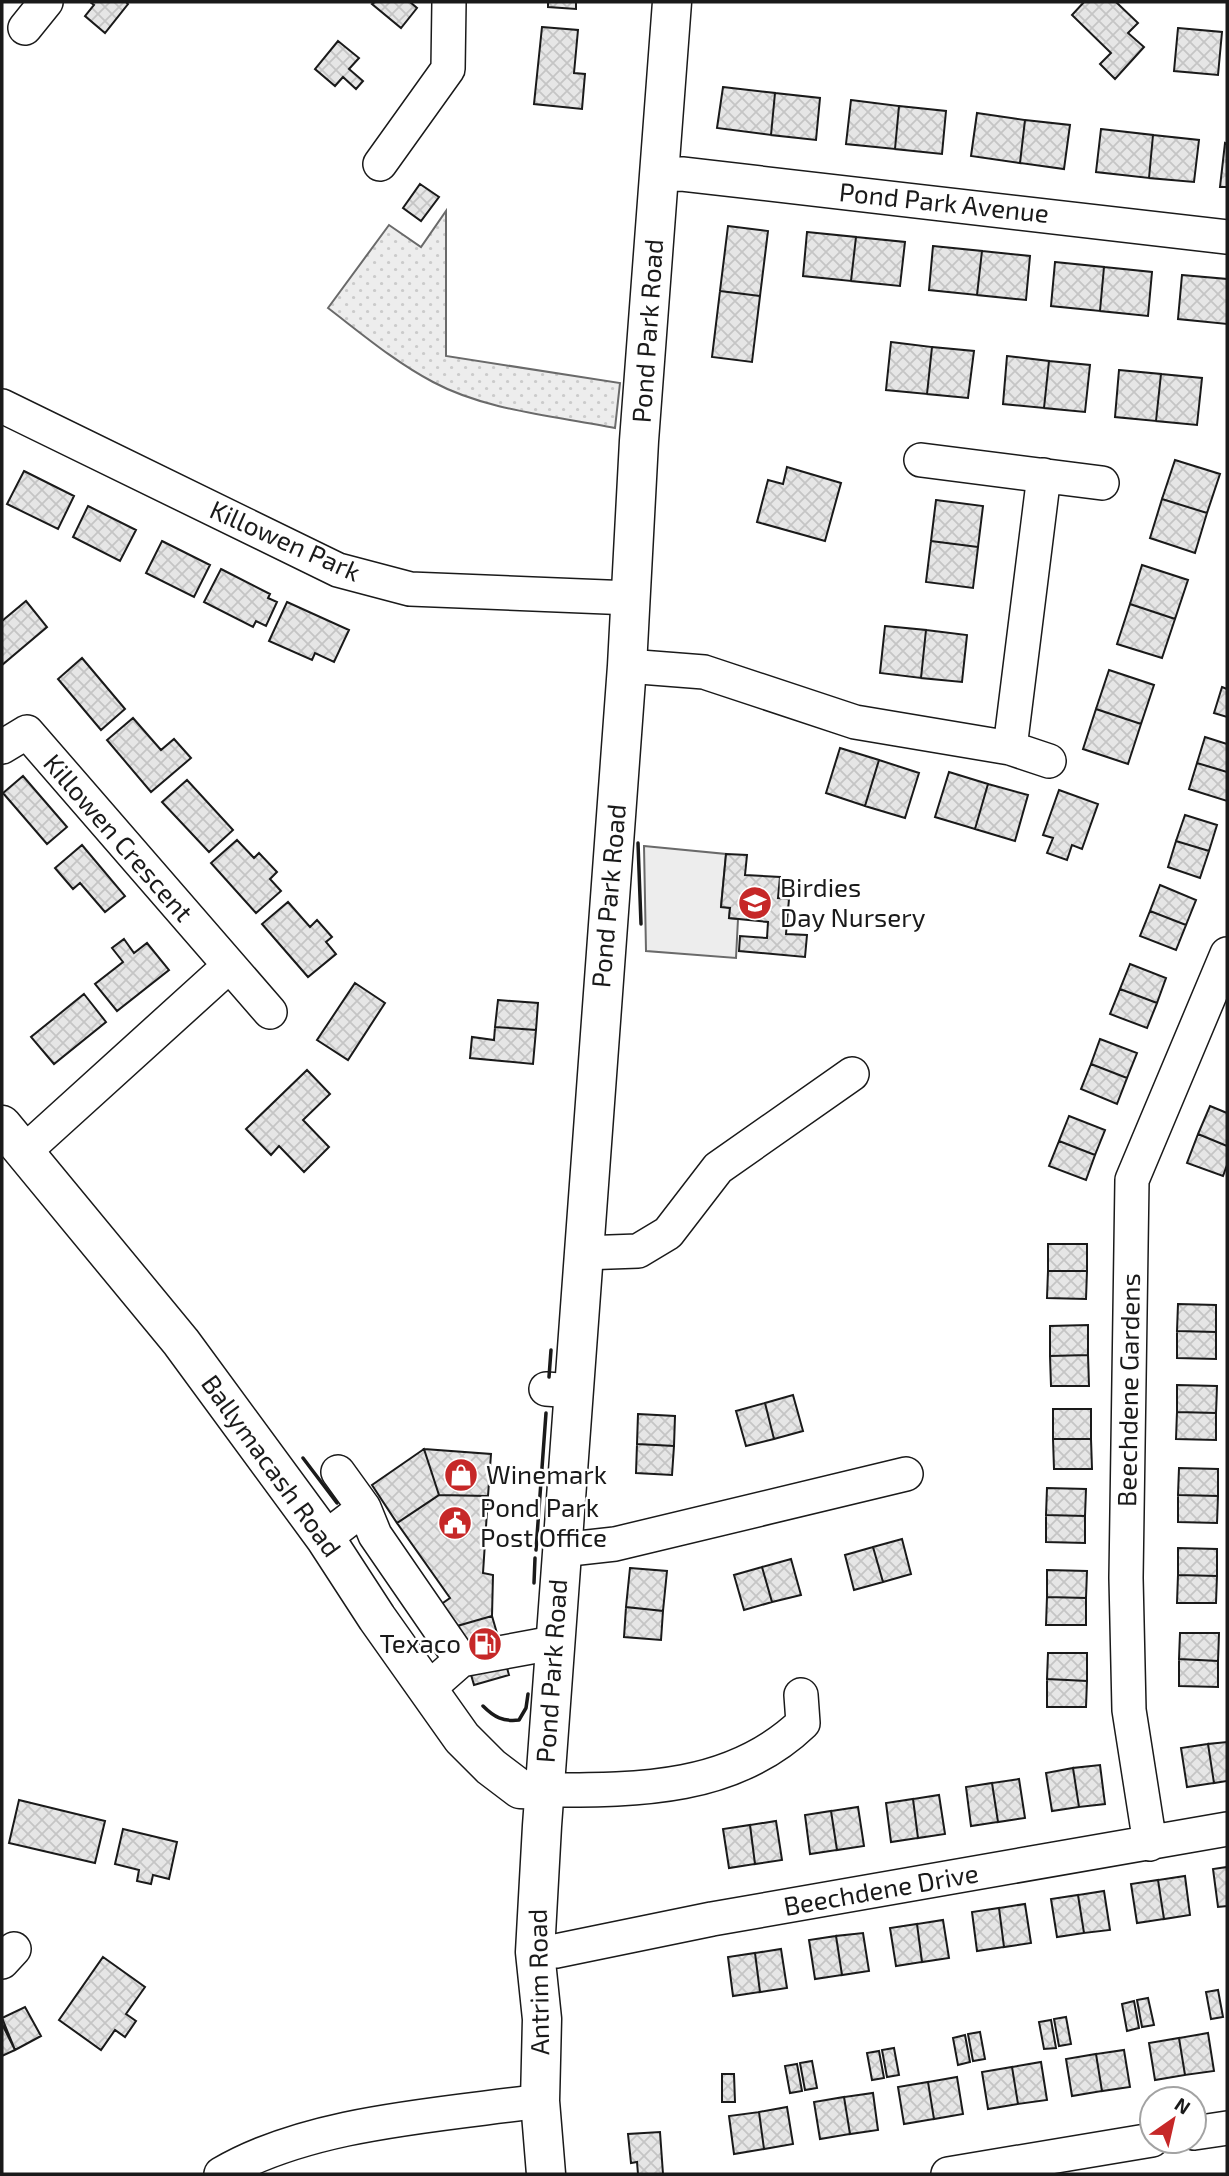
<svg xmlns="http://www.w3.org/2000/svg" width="1229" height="2176" font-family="'Exo 2',sans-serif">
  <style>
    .grass { fill: url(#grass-dots); stroke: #6a6a6a; stroke-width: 2 }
    .built { fill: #ededed; stroke: #6a6a6a; stroke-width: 2 }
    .building { fill: url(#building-cross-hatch); stroke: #1a1a1a; stroke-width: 2 }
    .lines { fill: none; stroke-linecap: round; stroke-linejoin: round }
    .minor-casing { stroke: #1a1a1a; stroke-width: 36 }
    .major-casing { stroke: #1a1a1a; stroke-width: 41 }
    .minor { stroke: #fff; stroke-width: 33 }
    .major { stroke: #fff; stroke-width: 38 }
    .wall { stroke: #1a1a1a; stroke-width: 3.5 }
    .labels { text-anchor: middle; stroke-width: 5; stroke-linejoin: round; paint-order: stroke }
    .street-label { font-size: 26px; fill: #1a1a1a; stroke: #fff }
    .poi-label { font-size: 26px; fill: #1a1a1a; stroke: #fff; text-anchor: start }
  </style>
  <defs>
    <pattern id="grass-dots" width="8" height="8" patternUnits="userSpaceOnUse" patternTransform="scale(1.75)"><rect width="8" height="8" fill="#ededed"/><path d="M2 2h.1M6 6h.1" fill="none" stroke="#cbcbcb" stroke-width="1.8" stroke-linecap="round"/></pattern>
    <pattern id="building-cross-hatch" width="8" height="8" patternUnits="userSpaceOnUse" patternTransform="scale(1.75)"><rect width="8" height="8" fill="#e6e6e6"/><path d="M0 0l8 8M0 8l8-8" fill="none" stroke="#c5c5c5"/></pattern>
  </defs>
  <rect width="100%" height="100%" fill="#fff"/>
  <path class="grass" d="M446,211V356L620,383L615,428C556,416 487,411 433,382C395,362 362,334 328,308L389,225L421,247Z"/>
  <path class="built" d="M644,846L726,854L721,906L730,908L729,918L738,919L736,958L646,951Z"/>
  <path class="building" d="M90,2H126L128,4L105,33L85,16L94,5Z
    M375,2H410L417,8L401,28L372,4Z
    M548,2H576V9L548,7Z
    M1084,2H1116L1138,23L1128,33L1144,47L1115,79L1100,64L1111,53L1072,15Z
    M542,27L578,30L574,73L585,74L582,109L534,104Z
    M1178,28L1222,32L1218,75L1174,71Z
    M338,41L359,58L349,69L363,81L356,89L343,77L335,86L315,69Z
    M723,87L775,93L771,135L717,128Z
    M775,93L820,98L816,140L771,135Z
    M851,100L899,106L895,149L846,144Z
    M899,106L946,111L942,154L895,149Z
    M977,113L1025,120L1020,163L971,156Z
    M1025,120L1070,125L1064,169L1020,163Z
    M1101,129L1153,135L1149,178L1096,172Z
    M1153,135L1199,140L1194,182L1149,178Z
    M1225,143L1227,144V187H1220Z
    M420,184L439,197L421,221L403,208Z
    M728,226L768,231L760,296L720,291Z
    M807,232L856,237L851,281L803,276Z
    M856,237L905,242L900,286L851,281Z
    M933,246L982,251L977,295L929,290Z
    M982,251L1030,256L1026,300L977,295Z
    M1055,262L1104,267L1100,311L1051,306Z
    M1104,267L1152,272L1148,316L1100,311Z
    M1182,275L1227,279V324L1178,319Z
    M720,291L760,296L752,362L712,357Z
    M891,342L932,347L927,394L886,390Z
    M932,347L974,351L968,398L927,394Z
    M1007,356L1049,361L1044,408L1003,404Z
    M1049,361L1090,365L1085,412L1044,408Z
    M1119,370L1161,374L1156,421L1115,417Z
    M1161,374L1202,378L1197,425L1156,421Z
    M1175,460L1220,474L1207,513L1162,499Z
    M787,467L841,483L825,541L757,522L768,480L783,484Z
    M24,471L74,496L58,529L7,504Z
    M1162,499L1207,513L1195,553L1150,538Z
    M936,500L983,506L978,547L931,541Z
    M88,506L136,530L120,561L73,537Z
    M162,541L210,565L194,597L146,573Z
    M931,541L978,547L973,588L926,582Z
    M1142,565L1188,580L1175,619L1130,604Z
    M221,569L270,594L268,598L277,602L266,626L256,621L253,627L204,602Z
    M26,601L47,627L2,665V621Z
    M287,602L349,630L334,662L315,653L312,660L269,641Z
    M1130,604L1175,619L1162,658L1117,644Z
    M885,626L926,630L921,678L880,673Z
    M926,630L967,635L962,682L921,678Z
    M82,658L125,709L101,730L58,679Z
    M1109,670L1154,685L1141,724L1096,709Z
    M1222,687L1227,689V717L1214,713Z
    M1096,709L1141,724L1128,764L1083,749Z
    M133,718L161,750L174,739L191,758L151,792L107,740Z
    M1205,737L1227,744V772L1197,763Z
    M840,748L879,760L865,806L826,793Z
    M879,760L919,773L905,818L865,806Z
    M1197,763L1227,772V801L1189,789Z
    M949,772L988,784L975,829L935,817Z
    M23,776L67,827L47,844L3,793Z
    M187,780L233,830L209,852L162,802Z
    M988,784L1028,795L1015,841L975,829Z
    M1059,790L1098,804L1082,849L1072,845L1067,860L1047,853L1053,838L1043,835Z
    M1185,815L1217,825L1209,851L1176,841Z
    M237,840L254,858L259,853L277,872L270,879L281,891L256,913L211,863Z
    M1176,841L1209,851L1200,878L1168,867Z
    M82,845L125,896L105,912L80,883L73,889L55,868Z
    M726,854L747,855L745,875L780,877L778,898L789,899L786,934L807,935L805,957L739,951L740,936L767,938L768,922L729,918L730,908L721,907Z
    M1160,885L1196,900L1186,925L1150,911Z
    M288,902L310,927L317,920L332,937L326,942L336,954L308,977L262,924Z
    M1150,911L1186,925L1176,950L1140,936Z
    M124,939L134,953L147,943L169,970L117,1011L95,984L123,962L112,948Z
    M1130,964L1166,978L1157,1003L1120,989Z
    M355,983L385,1003L348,1060L317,1040Z
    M1120,989L1157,1003L1147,1028L1110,1014Z
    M84,994L106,1022L54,1064L31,1037Z
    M498,1000L538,1003L536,1030L495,1027Z
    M495,1027L536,1030L533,1064L470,1058L472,1037L494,1040Z
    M1100,1039L1137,1053L1127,1078L1091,1064Z
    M1091,1064L1127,1078L1117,1104L1081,1089Z
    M307,1070L330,1094L303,1120L329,1147L304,1172L279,1146L271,1155L246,1129Z
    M1210,1106L1227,1113V1146L1198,1134Z
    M1069,1116L1105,1130L1095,1155L1059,1141Z
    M1198,1134L1227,1146V1165L1223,1176L1187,1163Z
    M1059,1141L1095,1155L1086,1180L1049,1166Z
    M1048,1244H1087V1271H1048Z
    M1048,1271H1087L1086,1299L1047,1298Z
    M1178,1304L1216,1305V1332L1177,1331Z
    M1088,1325V1355L1050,1356V1326Z
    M1177,1331L1216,1332V1359L1177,1358Z
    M1088,1355L1089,1386H1051L1050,1356Z
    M1177,1385L1217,1386L1216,1413L1177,1412Z
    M793,1395L803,1431L774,1439L765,1403Z
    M765,1403L774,1439L746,1446L736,1411Z
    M1053,1409H1091V1439H1053Z
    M1177,1412L1216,1413V1440L1176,1439Z
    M638,1414L675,1416L674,1446L637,1444Z
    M1053,1439H1091L1092,1469H1054Z
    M637,1444L674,1446L672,1475L636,1473Z
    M424,1449L491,1454L488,1496L439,1495Z
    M424,1449L439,1495L397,1523L372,1485Z
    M1179,1468L1218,1469V1496L1178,1495Z
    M1047,1488L1086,1489L1085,1516L1046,1515Z
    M439,1495L488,1496L483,1573L493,1575L492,1616L457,1626L440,1605L450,1598L397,1523Z
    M1178,1495L1218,1496L1217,1523L1178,1522Z
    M1046,1515L1085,1516V1543L1046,1542Z
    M902,1539L911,1574L883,1582L873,1547Z
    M873,1547L883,1582L854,1590L845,1555Z
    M1178,1548L1217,1549V1576L1178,1575Z
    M791,1559L801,1595L772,1602L762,1567Z
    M762,1567L772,1602L744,1610L734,1575Z
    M630,1568L667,1571L663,1611L626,1607Z
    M1047,1570L1087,1571L1086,1598L1047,1597Z
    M1178,1575L1217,1576L1216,1603H1177Z
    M1047,1597L1086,1598V1625H1046Z
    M626,1607L663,1611L661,1640L624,1637Z
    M492,1616L509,1675L474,1685L457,1626Z
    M1180,1633H1219L1218,1661L1179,1659Z
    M1048,1653H1087V1681L1047,1679Z
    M1179,1659L1218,1661V1687L1179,1686Z
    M1047,1679L1087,1681L1086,1707H1047Z
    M1227,1742V1781L1214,1783L1208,1744Z
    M1208,1744L1214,1783L1187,1787L1181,1748Z
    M1100,1765L1105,1804L1079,1807L1073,1768Z
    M1073,1768L1079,1807L1052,1811L1046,1773Z
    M1019,1779L1025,1818L998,1822L992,1783Z
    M992,1783L998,1822L971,1826L966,1787Z
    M939,1795L945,1834L918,1838L913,1799Z
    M913,1799L918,1838L891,1842L886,1803Z
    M19,1800L105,1821L95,1863L9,1843Z
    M858,1807L864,1846L837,1850L831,1811Z
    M831,1811L837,1850L810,1854L805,1815Z
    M776,1821L782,1860L755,1864L750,1825Z
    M750,1825L755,1864L729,1868L723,1829Z
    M123,1829L177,1842L169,1879L153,1875L151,1884L137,1881L139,1870L115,1864Z
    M1227,1867V1906L1218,1907L1213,1869Z
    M1185,1876L1190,1915L1164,1919L1158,1880Z
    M1158,1880L1164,1919L1137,1923L1131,1884Z
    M1104,1891L1110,1930L1084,1933L1078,1895Z
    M1078,1895L1084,1933L1057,1937L1051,1899Z
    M1025,1904L1031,1943L1004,1947L999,1908Z
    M999,1908L1004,1947L977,1951L972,1912Z
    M943,1920L949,1958L922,1962L917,1924Z
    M917,1924L922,1962L896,1966L890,1928Z
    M863,1933L869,1971L842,1975L836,1936Z
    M836,1936L842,1975L815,1979L809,1940Z
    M781,1949L787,1988L760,1992L755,1953Z
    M755,1953L760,1992L733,1996L728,1957Z
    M103,1957L145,1987L126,2014L136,2021L125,2037L115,2030L101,2050L59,2020Z
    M1218,1990L1223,2017L1211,2019L1206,1992Z
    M1148,1998L1154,2025L1142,2027L1137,2000Z
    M1134,2001L1139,2028L1127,2031L1122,2004Z
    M25,2007L41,2036L15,2050L2,2018Z
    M1066,2017L1071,2044L1059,2046L1054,2019Z
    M1051,2020L1056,2048L1044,2049L1039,2022Z
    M2,2024L15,2050L2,2056Z
    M980,2032L985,2059L973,2061L968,2034Z
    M1208,2033L1214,2071L1185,2075L1179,2038Z
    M965,2035L970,2062L958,2065L953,2038Z
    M1179,2038L1185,2075L1155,2080L1149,2043Z
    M894,2048L899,2075L887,2077L882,2050Z
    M1124,2050L1130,2087L1102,2091L1096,2054Z
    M879,2051L884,2078L872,2080L867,2053Z
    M1096,2054L1102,2091L1072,2096L1066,2059Z
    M812,2061L817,2088L805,2090L800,2063Z
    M1041,2062L1047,2100L1018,2104L1012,2067Z
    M797,2064L802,2091L790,2093L785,2066Z
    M1012,2067L1018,2104L988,2109L982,2072Z
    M722,2074H734L735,2102H722Z
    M957,2077L963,2114L934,2119L928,2082Z
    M928,2082L934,2119L904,2124L898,2087Z
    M873,2093L878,2130L850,2134L844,2097Z
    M844,2097L850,2134L820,2139L814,2102Z
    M787,2107L793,2144L764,2149L759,2112Z
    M759,2112L764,2149L734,2154L729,2116Z
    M660,2132L663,2174H638L637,2162L631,2163L628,2134Z"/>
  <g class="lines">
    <g class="minor-casing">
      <path id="minor" d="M25,28L46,2
        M380,164L448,69L449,2
        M660,175L682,174L1227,237
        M2,406L338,570L410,589L631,598
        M921,460L1102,483
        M627,666L704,672L855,722L1010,748L1049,761
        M2,747L27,732L270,1012
        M1010,748L1044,475
        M25,1151L229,966
        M582,1253L638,1251L668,1233L718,1168L852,1074
        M546,1389L573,1391
        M364,1508L375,1535L461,1660
        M325,1538L364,1508L338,1472
        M561,1550L615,1544L906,1474
        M428,1689L461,1660L553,1643
        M544,1790C637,1790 732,1791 803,1723L801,1695
        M1150,1844L1129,1710L1126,1578L1132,1180L1227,954
        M535,1952L556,1951L712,1919L1227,1829
        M2,1962L14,1949
        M1194,2133L1227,2128
        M221,2174C309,2122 440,2115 540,2101
        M948,2174L1152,2140"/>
    </g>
    <g class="major-casing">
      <path id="major" d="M2,1125L181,1342L325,1538L377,1618L462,1738L491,1767L520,1789L544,1790
        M546,2174L540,2101L542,2019L535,1952L542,1826L627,666L639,441L672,2"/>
    </g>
    <use href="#minor" class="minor"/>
    <use href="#major" class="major"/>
    <path class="wall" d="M638,843L641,924
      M549,1377L551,1350
      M303,1458L337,1503
      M536,1550L546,1413
      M534,1583L535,1558
      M483,1706C494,1717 503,1722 519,1720L526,1708L528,1694"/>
  </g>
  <defs>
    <g id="school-disc" transform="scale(1.75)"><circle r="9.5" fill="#c62828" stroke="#fff"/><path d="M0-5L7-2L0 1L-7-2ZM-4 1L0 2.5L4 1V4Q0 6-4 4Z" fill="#fff"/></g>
    <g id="shop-disc" transform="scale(1.75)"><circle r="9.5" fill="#c62828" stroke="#fff"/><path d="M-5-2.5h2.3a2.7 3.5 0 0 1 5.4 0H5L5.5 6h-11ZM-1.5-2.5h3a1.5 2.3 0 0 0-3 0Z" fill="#fff"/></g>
    <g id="civic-disc" transform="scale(1.75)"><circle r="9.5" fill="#c62828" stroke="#fff"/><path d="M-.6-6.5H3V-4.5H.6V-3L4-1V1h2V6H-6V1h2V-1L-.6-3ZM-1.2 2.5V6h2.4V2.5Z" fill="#fff"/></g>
    <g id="fuel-disc" transform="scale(1.75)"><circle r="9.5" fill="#c62828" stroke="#fff"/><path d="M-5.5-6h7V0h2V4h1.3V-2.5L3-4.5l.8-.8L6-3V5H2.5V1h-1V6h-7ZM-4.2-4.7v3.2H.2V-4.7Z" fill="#fff"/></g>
  </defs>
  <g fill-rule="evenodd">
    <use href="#school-disc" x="755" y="903"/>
    <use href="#shop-disc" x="461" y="1475"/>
    <use href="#civic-disc" x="455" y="1523"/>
    <use href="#fuel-disc" x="485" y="1644"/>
  </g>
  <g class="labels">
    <g class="street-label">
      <text transform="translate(944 203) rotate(6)" y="9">Pond Park Avenue</text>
      <text transform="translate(648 331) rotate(-86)" y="9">Pond Park Road</text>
      <text transform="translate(285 541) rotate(24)" y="9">Killowen Park</text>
      <text transform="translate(118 838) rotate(49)" y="9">Killowen Crescent</text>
      <text transform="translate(609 896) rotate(-85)" y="9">Pond Park Road</text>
      <text transform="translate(1129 1390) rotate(-89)" y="9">Beechdene Gardens</text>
      <text transform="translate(271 1466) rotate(54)" y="9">Ballymacash Road</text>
      <text transform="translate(552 1671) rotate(-86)" y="9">Pond Park Road</text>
      <text transform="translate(881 1890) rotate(-10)" y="9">Beechdene Drive</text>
      <text transform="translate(539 1982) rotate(-91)" y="9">Antrim Road</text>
    </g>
    <g class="poi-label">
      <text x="780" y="897">Birdies<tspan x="780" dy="30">Day Nursery</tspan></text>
      <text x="486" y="1484">Winemark</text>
      <text x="480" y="1517">Pond Park<tspan x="480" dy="30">Post Office</tspan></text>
      <text x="461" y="1653" text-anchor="end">Texaco</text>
    </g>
  </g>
  <rect width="1229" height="2176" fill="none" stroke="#1a1a1a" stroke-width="7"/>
  <g transform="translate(1173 2120) rotate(34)"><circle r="33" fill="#ffffff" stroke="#a3a3a3" stroke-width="2"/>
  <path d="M0-5L12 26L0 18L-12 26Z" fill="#c62828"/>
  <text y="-10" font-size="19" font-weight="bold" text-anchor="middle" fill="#1a1a1a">N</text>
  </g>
</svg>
